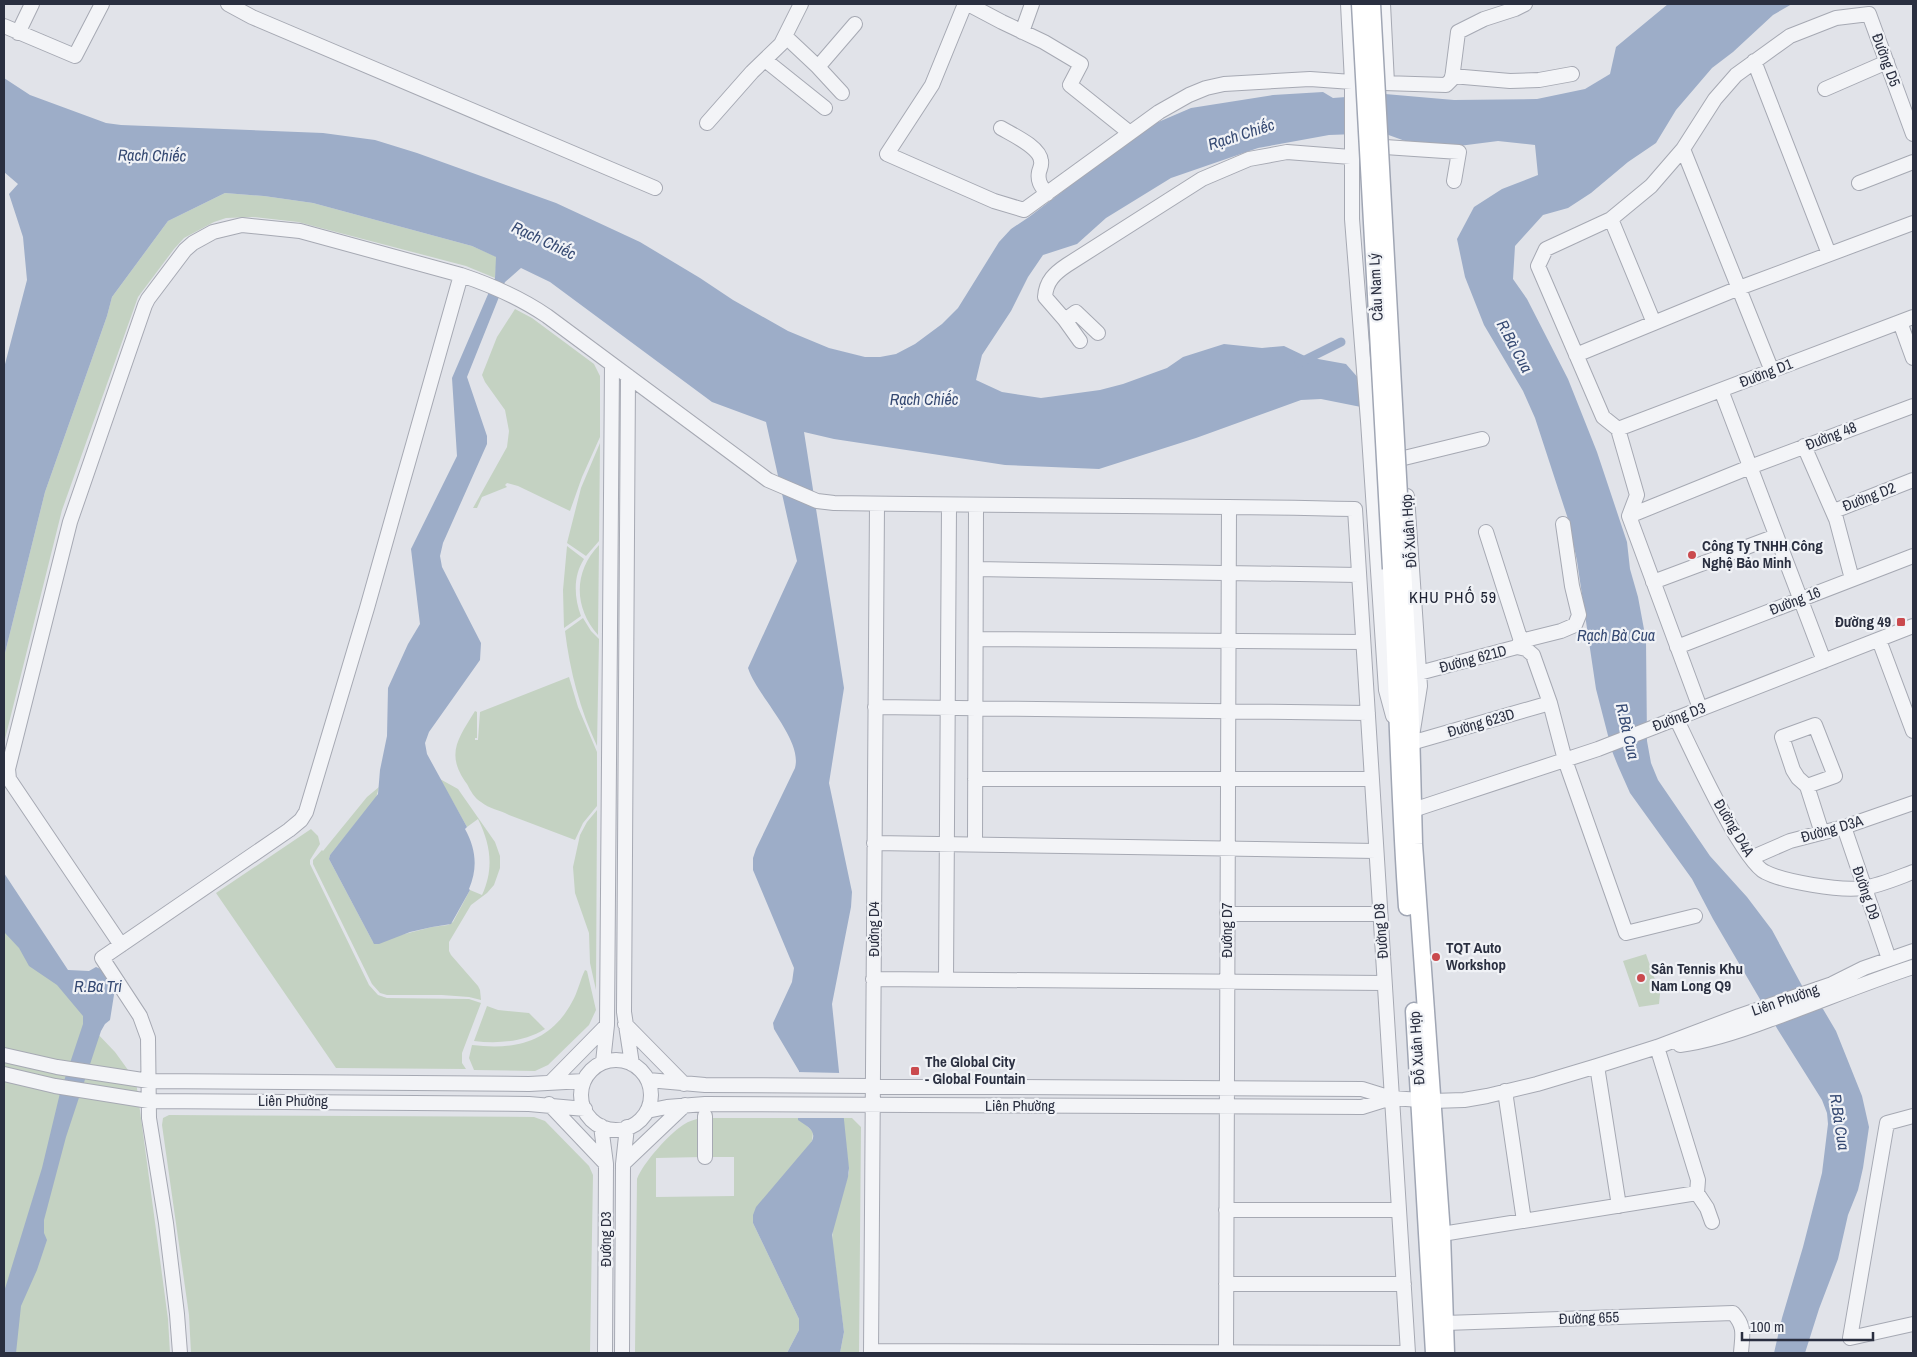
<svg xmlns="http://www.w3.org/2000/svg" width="1917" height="1357" font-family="'Archivo Narrow',sans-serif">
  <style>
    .green { fill: #c4d2c2 }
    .water { fill: #9dadc8 }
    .pier { fill: #e1e3e9 }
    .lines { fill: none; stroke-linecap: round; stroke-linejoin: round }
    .canal { stroke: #9dadc8; stroke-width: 9 }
    .minor-casing { stroke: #a6a9b3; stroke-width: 16 }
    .major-casing { stroke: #a0a6b4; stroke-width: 19 }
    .minor { stroke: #f3f4f7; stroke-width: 14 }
    .major { stroke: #fff; stroke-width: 16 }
    .major-bridge-casing { stroke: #a0a6b4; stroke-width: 19; stroke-linecap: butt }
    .major-bridge { stroke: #fff; stroke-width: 16 }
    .poi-dot { fill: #ca4a4e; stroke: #f0f2f6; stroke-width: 2 }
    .labels { text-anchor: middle; stroke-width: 4.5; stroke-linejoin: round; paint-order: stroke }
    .street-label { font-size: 15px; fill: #2a2f40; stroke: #f0f2f6 }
    .poi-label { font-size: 15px; font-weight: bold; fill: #2a2f40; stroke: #f0f2f6; text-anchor: start }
    .water-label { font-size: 16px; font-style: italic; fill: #354972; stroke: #f0f2f6 }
    .neighbourhood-label { font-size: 16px; letter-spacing: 1px; fill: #1c2031; stroke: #f0f2f6 }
  </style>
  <rect width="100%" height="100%" fill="#e1e3e9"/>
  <path class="green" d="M225,193L264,196L313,203L472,246L497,257L495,278L466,266L298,222L253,217L226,218L214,222L184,238L174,249L138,297L62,510L4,743V657L45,492L107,316L112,297L168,221Z
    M515,309L532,318L594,364L600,376V437L582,477L570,511L518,486L507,483L505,485L507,487L482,497L477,508H473L507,447L509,431L505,410L485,382L482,375L497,337Z
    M600,443L599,541L586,556L567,543L581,488Z
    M599,545L598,635C574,608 573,572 599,545Z
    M567,546L584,559C573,576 574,597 581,616L564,628L563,590Z
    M583,618L591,631L599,639L597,746C580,709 570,672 565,631Z
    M569,677L578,707L597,752V806L583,823L575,840L509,815C500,810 489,809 481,802C475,799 470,790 467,784C445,754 458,739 475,711L477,712V738H475V740H478L480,712Z
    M440,779L458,789L495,842L500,856V868L494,885L487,893L471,905L449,942V951L451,955L478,986L480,990L481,1000L469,997L442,995H387L380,993L372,984L313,864V860L322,850L323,851L367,797L379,787L376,798L330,855L329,859L373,942L432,927L448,925L453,922L470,890L482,895C494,869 491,845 478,819L467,827Z
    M597,810L596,990L590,963L589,933L575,893L573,867L580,835L587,822Z
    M311,829L318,836L320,844L310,860V864L369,985L378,995L387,998L469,999L481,1003L462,1053V1063L466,1069L336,1068L216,893Z
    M4,905L94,1030L115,1052L136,1081L168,1319L170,1353H4Z
    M1646,954L1660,994L1659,1004L1639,1007L1623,961Z
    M585,970L587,971L596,1010L589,1025L548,1065L535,1071L474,1070L469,1058L472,1045C515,1050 550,1043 572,1002C578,992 580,980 585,970Z
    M487,1006L498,1010L529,1013L545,1029C524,1042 498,1044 474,1041Z
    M169,1115L534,1117L545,1121L589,1166L593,1175L590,1353H191L189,1315L162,1125L163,1118Z
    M702,1118V1157L656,1158V1197L734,1196V1157H708L707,1118H799L813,1132L812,1141L753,1223L799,1319V1330L787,1353H635L637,1179C643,1163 669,1134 683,1125C689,1121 695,1119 702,1118Z
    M843,1118H852L861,1127L859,1353H840L844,1332L832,1241L833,1227L849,1172Z"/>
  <path class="water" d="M1668,4H1792L1773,15L1733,52L1712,68L1676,110L1656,143L1628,162L1591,193L1568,208L1543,215L1515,246L1513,279L1527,299L1568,379L1597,452L1627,542L1630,569L1638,597L1646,640L1647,741L1651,763L1658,780L1710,856L1747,897L1772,930L1807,995L1823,1009L1836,1031L1862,1096L1869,1127L1863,1168L1858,1190L1848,1215L1838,1259L1819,1309L1805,1353H1774L1782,1318L1803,1247L1822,1173L1828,1124L1827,1113L1822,1100L1778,1030L1713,919L1692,879L1630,793L1618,766L1612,751L1596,689L1577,561L1568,519L1535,418L1523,391L1484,325L1465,277L1457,239L1474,207L1502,189L1538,175L1535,145L1498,141L1451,147L1408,142L1383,133L1329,135L1258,148L1171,178L1106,218L1077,244L1043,255L1028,277L1011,311L982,355L976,380L1002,392L1041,398L1100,390L1123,384L1167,368L1183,357L1224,344L1262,348L1284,346L1307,357L1346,364L1360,380L1361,407L1321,399L1301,400L1196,438L1099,469L1005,465L834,439L804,432L844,688L829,783L852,892L851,907L832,1004L849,1168L848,1177L832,1235L844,1332L840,1353H787L799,1330V1319L753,1223V1215L756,1207L812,1141C817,1130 806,1126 798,1120L799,1071L774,1029L773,1023L792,982L794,968L753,870V858L756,849L795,768C803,739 757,696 748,668L797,561L766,422L712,402L550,282L521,268L505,282L467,377L487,436V444L443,543L440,556L442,567L481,643L480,660L429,732L425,743L427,754L467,827L465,829C476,849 478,868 469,889L470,890L451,924L432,927L410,932L379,944H374L329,859L330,855L378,794L380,770L387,736L388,688L408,644L420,624L411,549L457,456L452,378L495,278L496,257L472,246L313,203L264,196L225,193L168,221L112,297L107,316L45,492L4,657V368L27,280L23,237L9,194L18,184L4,172V78L30,95L106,123L121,125L323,133L375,140L417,153L556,203L640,242L700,278L733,300L788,331L829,348L865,357H880L896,354L915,344L942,324L958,308L999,242L1011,229L1029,217L1113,153L1156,123L1191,108L1273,95L1323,92L1333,98L1385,94L1454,100L1537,99L1585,89L1610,74L1616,47Z
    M4,873L68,970L89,971L96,967L117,976L110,1020L105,1024L101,1031L66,1137L44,1220V1233L47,1240L37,1270L21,1306L16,1353H4V1292L42,1168L60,1093L83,1024V1016L57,985L29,966L19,948L4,932Z"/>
  <path class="pier" d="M797,1072L841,1073L846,1118H796Z"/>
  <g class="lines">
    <path class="canal" d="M1299,363L1341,342"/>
    <g class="minor-casing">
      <path id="minor" d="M228,4L252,17L655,188
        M965,4L932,85L887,154L994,201L1024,210L1159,112L1189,95L1206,88L1224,84L1310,79L1352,82L1446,85L1452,79L1458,32L1484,19L1515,9L1525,4
        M968,4L1002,22L1044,42L1081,64L1070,85L1130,133
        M1348,4L1352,82V219L1368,421L1386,690L1393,716
        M1383,4L1387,83
        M4,26L75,56L102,4
        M1022,32L1032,4
        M18,33L32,4
        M785,36L818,67L855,24
        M765,60L825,108
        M1754,61L1829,254
        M818,67L842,93
        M1452,76L1510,81L1539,80L1572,74
        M1825,89L1887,62
        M707,123L752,72L781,44L801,4
        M1001,128C1013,135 1040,147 1041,161C1042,165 1040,168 1039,172C1037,182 1042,187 1047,194
        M1370,146L1459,152L1454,181
        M1683,149L1772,371
        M1859,183L1913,162
        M1611,219L1654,323
        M1065,320L1076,312L1098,333
        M1900,322L1913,358
        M1080,341L1065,320L1045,297C1046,281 1055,273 1067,265L1202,179L1249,159L1287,152L1351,157
        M1576,355L1739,288L1913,223
        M628,376L624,1012L632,1064
        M1721,390L1824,661
        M1618,429L1913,317
        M1804,446L1836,519
        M1404,458L1482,439
        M1407,496L1420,686L1411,743L1550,703
        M1629,516L1750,467L1913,406
        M1486,532L1521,641L1517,647
        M976,569L1359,575
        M1852,579L1834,511L1913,480
        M1653,582L1776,536
        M976,639L1363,642
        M1879,640L1913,731
        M1521,641L1561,631L1575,625L1579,615L1572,586L1563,524
        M1677,647L1913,556
        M1419,673L1517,647L1526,649L1533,655L1550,703L1565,760L1626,933L1695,916
        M875,707L1368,713
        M1700,708L1629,516L1637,495L1618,429L1603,417L1538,266L1546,249L1611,219L1651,186L1683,149L1715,99L1736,75L1790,36L1836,18L1869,14L1913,134
        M1676,718C1689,745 1742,861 1765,872C1784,882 1840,891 1862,888C1879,886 1897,878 1913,872
        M975,779H1372
        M1807,786L1835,776L1815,725L1782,737L1793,770L1798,778L1807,786L1822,833
        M1413,810L1598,749L1913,626
        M1844,827L1889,959
        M874,843L1376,851
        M975,845L976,506
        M1751,858L1790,841L1844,827L1913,803
        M1227,914H1380
        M121,945L9,779L8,769L70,522L145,305L148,299L185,250L193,243L213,232L242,225L300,231L461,275C491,285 522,299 547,316L768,480L817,501L834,503C1008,506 1182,505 1355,509L1408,1353
        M873,979L1384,983
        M946,980L949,506
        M625,1024L684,1084
        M1680,1045C1711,1041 1740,1031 1769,1020C1817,1003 1864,983 1913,967
        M1657,1047L1698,1180L1697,1193
        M4,1055L57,1067L149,1081L529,1084L584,1081
        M581 1095a35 35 0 1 1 70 0a35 35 0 1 1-70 0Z
        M603,1062L607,1025L612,365
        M1597,1066L1619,1206
        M4,1074L55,1086L149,1101L529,1104L585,1109
        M648,1080L705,1085L1362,1089L1391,1098L1421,1100
        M550,1083L607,1025
        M1505,1091L1524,1221
        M1432,1101L1464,1100L1487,1096L1537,1084L1597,1066L1657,1047L1739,1016L1832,984L1864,968L1913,951
        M549,1104L606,1164
        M647,1111L667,1107L705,1104L1362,1107L1391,1098
        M1913,1116L1887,1123L1850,1338L1913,1324
        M601,1126L606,1164L605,1353
        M705,1157V1116
        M623,1164L685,1105
        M1226,1210H1399
        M1442,1234L1697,1193L1707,1208L1712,1222
        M1226,1284H1404
        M1445,1323L1733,1313C1746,1327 1742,1336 1741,1353
        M871,1351L1408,1353
        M180,1353L177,1314L166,1223L149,1118L148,1038L140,1016L102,958L289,830L301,820L306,812L367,608L461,275
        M622,1353L623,1164L627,1127
        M871,1353L877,504
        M1226,1353L1229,507"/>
    </g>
    <g class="major-casing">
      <path id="major" d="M1403,568L1410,689L1414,844L1442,1234L1446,1353
        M1391,569C1397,682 1399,794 1407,907
        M1414,1011L1434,1353"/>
    </g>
    <use href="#minor" class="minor"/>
    <use href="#major" class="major"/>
    <g class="major-bridge-casing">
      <path id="major-bridge" d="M1360,4L1391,569
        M1372,4L1403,568"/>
    </g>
    <use href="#major-bridge" class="major-bridge"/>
  </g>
  <g class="poi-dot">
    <circle cx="1692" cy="555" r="5"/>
    <rect x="1896" y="617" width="10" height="10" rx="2.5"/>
    <circle cx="1436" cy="957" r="5"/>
    <circle cx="1641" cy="978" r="5"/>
    <rect x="910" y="1066" width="10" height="10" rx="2.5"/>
  </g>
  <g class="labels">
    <g class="street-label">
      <text transform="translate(1886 60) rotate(70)" y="5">Đường D5</text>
      <text transform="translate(1376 287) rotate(-93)" y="5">Cầu Nam Lý</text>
      <text transform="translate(1766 373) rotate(-21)" y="5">Đường D1</text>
      <text transform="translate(1831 436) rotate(-21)" y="5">Đường 48</text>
      <text transform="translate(1869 497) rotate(-21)" y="5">Đường D2</text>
      <text transform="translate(1409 531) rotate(-94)" y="5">Đỗ Xuân Hợp</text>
      <text transform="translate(1795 601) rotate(-21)" y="5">Đường 16</text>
      <text transform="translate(1473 659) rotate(-15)" y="5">Đường 621D</text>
      <text transform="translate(1679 717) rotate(-21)" y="5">Đường D3</text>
      <text transform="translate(1481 723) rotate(-16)" y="5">Đường 623D</text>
      <text transform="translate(1734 828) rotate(59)" y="5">Đường D4A</text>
      <text transform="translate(1832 829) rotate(-16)" y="5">Đường D3A</text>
      <text transform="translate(1866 893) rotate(71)" y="5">Đường D9</text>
      <text transform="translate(874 929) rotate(-90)" y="5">Đường D4</text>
      <text transform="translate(1227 930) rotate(-90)" y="5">Đường D7</text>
      <text transform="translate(1381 931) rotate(-94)" y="5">Đường D8</text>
      <text transform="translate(1785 1000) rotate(-19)" y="5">Liên Phường</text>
      <text transform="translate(1417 1048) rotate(-94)" y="5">Đỗ Xuân Hợp</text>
      <text x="293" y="1106">Liên Phường</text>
      <text x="1020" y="1111">Liên Phường</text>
      <text transform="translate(606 1239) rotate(-90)" y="5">Đường D3</text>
      <text transform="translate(1589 1318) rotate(-2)" y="5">Đường 655</text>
    </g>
    <g class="poi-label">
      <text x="1702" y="551">Công Ty TNHH Công<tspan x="1702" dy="17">Nghệ Bảo Minh</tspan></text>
      <text x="1891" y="627" text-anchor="end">Đường 49</text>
      <text x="1446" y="953">TQT Auto<tspan x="1446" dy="17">Workshop</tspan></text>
      <text x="1651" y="974">Sân Tennis Khu<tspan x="1651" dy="17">Nam Long Q9</tspan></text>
      <text x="925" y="1067">The Global City<tspan x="925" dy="17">- Global Fountain</tspan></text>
    </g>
    <g class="water-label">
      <text transform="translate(1241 134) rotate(-18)" y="6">Rạch Chiếc</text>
      <text transform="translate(152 155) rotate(1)" y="6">Rạch Chiếc</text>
      <text transform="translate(544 240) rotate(25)" y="6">Rạch Chiếc</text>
      <text transform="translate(1515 346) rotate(62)" y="6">R.Bà Cua</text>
      <text x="924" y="405">Rạch Chiếc</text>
      <text x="1616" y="641">Rạch Bà Cua</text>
      <text transform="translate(1628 731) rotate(77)" y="6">R.Bà Cua</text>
      <text x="98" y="992">R.Ba Tri</text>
      <text transform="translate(1840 1122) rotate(81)" y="6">R.Bà Cua</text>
    </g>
    <g class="neighbourhood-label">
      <text x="1453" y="603">KHU PHỐ 59</text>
    </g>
  </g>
  <rect width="1917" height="1357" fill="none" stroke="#2a2f40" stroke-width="10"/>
  <path d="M1742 1332v8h131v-8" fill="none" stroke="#2a2f40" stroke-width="2.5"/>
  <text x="1750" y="1332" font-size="15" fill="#2a2f40" stroke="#f0f2f6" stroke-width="4" paint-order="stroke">100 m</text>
</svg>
